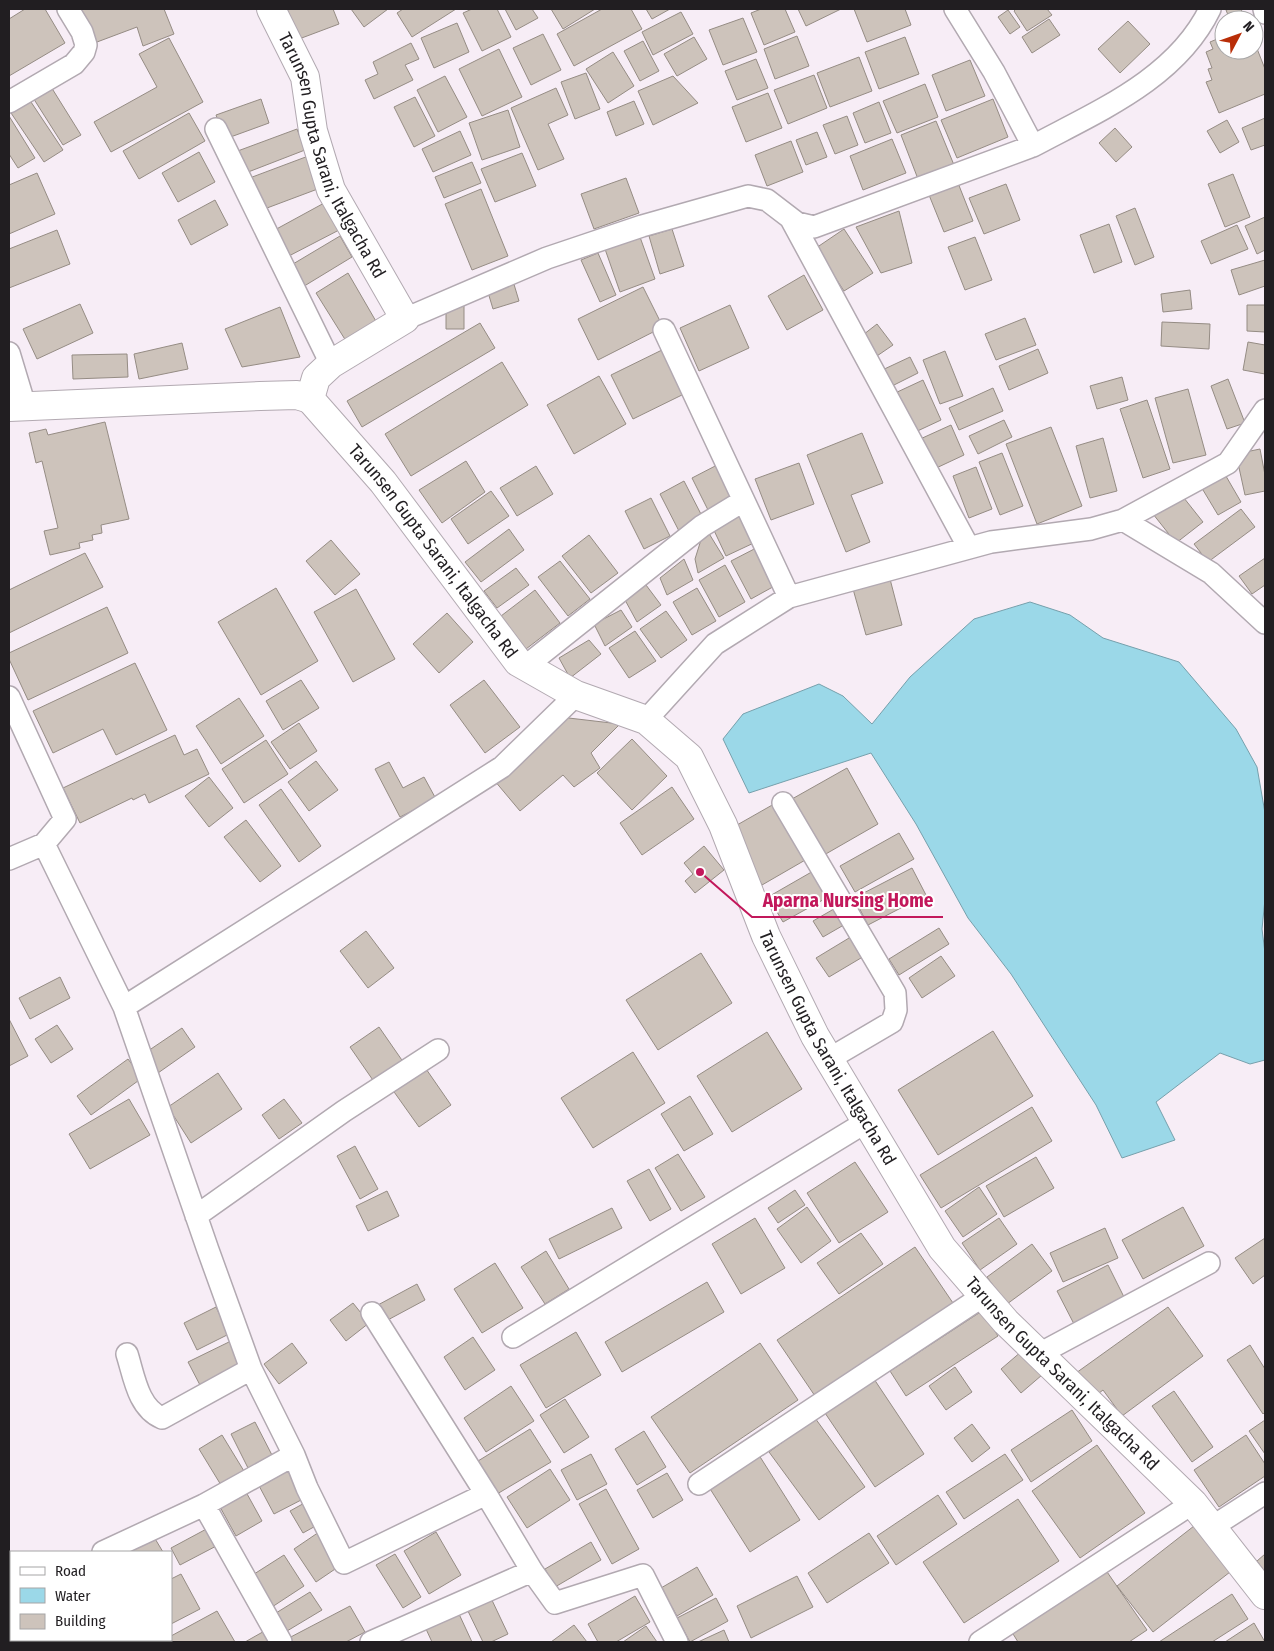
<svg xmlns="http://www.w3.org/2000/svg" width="1274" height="1651" font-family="'Fira Sans Condensed',sans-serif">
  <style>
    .water { fill: #9bd8e8; stroke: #76a0ac }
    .building { fill: #cdc3bb; stroke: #958c84 }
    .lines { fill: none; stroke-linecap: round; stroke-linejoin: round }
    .minor-casing { stroke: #b2a9b1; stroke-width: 24 }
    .tertiary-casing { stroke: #b2a9b1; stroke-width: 30 }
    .minor { stroke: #fff; stroke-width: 21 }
    .tertiary { stroke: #fff; stroke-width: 28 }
    .labels { text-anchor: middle; stroke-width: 4; stroke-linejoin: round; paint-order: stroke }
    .street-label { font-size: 18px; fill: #211e21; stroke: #fff }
    .leader { fill: none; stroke: #c2185b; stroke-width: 2 }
    .callout-dot { fill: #c2185b; stroke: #fff; stroke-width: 2 }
    .callout-label { font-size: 19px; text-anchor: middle; font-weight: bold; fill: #c2185b; stroke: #fff; stroke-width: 4; stroke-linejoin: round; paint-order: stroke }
  </style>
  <rect width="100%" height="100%" fill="#f7edf6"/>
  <path class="water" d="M1030,602L1070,615L1103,638L1179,662L1236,729L1257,767L1265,813V899L1262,929L1265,953V1060L1250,1064L1220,1053L1156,1102L1175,1140L1122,1158L1096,1105L1011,974L968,918L916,824L871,753L749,793L723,739L743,714L819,684L843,696L872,724L910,677L974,619Z"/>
  <path class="building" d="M25,9H45L65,43L9,76V19Z
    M76,9H164L174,34L143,46L137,27L89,45Z
    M287,9H333L339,24L299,39Z
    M351,9H388L364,27Z
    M403,9H456L412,37L397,13Z
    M472,9H497L511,37L482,51L463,13Z
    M505,9H532L538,18L516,30Z
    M551,9H595L563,29Z
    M602,9H631L642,29L574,66L557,34Z
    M646,9H670L652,19Z
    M761,9H785L795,32L764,45L751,13Z
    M798,9H841L806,26Z
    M854,9H905L911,25L867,42Z
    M1016,9H1047L1052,15L1027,31L1014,11Z
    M1230,9H1241L1245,20H1230L1226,10Z
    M1008,10L1020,27L1010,34L998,17Z
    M681,12L693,34L653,55L642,32Z
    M743,18L757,52L723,65L709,30Z
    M1049,19L1060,35L1032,53L1022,37Z
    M1128,21L1150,44L1120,73L1098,49Z
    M457,23L469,52L434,68L421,38Z
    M1224,23V50H1254V41L1265,69V94L1219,113L1206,82L1212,80L1208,69L1212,68L1206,52L1213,49L1210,42L1222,37L1218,26Z
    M543,34L561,70L531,85L513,48Z
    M797,36L809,66L775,79L764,49Z
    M694,37L707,59L677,76L664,54Z
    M905,37L919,74L879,89L865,52Z
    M169,38L203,102L111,152L94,122L157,87L139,54Z
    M643,41L659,71L640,81L624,51Z
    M411,43L419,59L405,65L413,80L374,99L365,80L378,74L373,62Z
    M499,49L522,97L482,116L459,69Z
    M613,52L634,86L608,103L586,69Z
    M859,57L872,91L830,107L817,73Z
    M756,59L768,88L737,100L725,71Z
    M970,60L985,96L946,111L932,75Z
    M586,73L600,109L575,119L561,82Z
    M814,75L827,108L788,124L774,90Z
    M445,76L467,117L438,132L417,90Z
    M673,76L698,103L653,125L638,91Z
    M48,82L81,135L63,145L30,93Z
    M925,84L938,117L897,133L883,101Z
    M556,88L568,115L548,124L564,159L538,170L511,108Z
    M768,93L782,128L746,142L732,107Z
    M27,96L63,150L44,162L9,110Z
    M415,97L435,136L414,147L394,107Z
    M261,99L269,123L225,139L216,115Z
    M993,99L1008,137L957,158L941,120Z
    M634,101L644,124L616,136L607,112Z
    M879,102L891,133L865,143L853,113Z
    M508,110L520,147L482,160L469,123Z
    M189,113L205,141L139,179L123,151Z
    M9,116L35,158L18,168L9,154Z
    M847,116L858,145L835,154L823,125Z
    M1265,118V145L1251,150L1242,128Z
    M1227,120L1239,142L1220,153L1207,131Z
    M936,121L954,165L918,179L901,135Z
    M1115,128L1132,147L1116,162L1099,143Z
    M297,129L305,150L243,174L235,152Z
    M460,131L471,155L433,172L422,149Z
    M817,132L827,157L806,165L796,140Z
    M892,139L906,173L863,190L850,156Z
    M791,141L803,172L767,186L755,155Z
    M199,152L215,182L178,202L162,173Z
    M522,153L536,186L495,202L481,169Z
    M311,155L323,187L259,211L247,179Z
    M472,162L481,183L444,198L435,177Z
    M37,173L55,214L9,234V185Z
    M1233,174L1250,217L1225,227L1208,184Z
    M626,178L639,213L594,229L581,194Z
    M958,183L973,221L944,232L929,195Z
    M1006,184L1020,220L984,234L969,198Z
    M481,189L508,256L472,270L445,204Z
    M215,200L228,225L191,245L178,220Z
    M326,202L341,229L285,258L271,232Z
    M1135,208L1154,257L1135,265L1116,216Z
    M899,211L912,263L881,273L856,227Z
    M1265,217V250L1257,254L1245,226Z
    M1109,224L1122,262L1094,273L1080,235Z
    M1237,225L1248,249L1211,264L1201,241Z
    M672,229L684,266L660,274L649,236Z
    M844,229L873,273L844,291L816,248Z
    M57,230L70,264L9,288V249Z
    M340,236L352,257L301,288L288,267Z
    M640,237L655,279L620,292L605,249Z
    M975,237L992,280L965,290L948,247Z
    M598,253L616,295L600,302L581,260Z
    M1265,260V286L1239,295L1231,270Z
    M348,273L377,323L346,341L316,293Z
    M804,275L823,310L787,330L768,296Z
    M513,281L519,301L493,309L487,289Z
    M643,287L663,327L598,360L578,319Z
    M1190,290L1192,309L1163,312L1161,294Z
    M80,304L93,333L37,359L23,329Z
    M446,304H464V329H446Z
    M730,305L749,348L699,371L680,328Z
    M1247,305H1265V332L1247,331Z
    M280,307L300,357L242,367L225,329Z
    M1025,318L1036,345L996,360L985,334Z
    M1162,322L1210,324L1209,349L1161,346Z
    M480,323L495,348L362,427L347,401Z
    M877,324L893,345L874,358L859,338Z
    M1248,342L1265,345V374L1243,370Z
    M182,343L188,369L139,379L134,354Z
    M664,349L686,393L633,419L611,375Z
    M1038,349L1048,373L1009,390L999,366Z
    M945,351L963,396L940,404L923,360Z
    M127,354L128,377L73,379L72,355Z
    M910,357L918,373L886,389L878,372Z
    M502,362L528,405L411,476L385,434Z
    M599,376L626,424L574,454L547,405Z
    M1122,377L1128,400L1097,409L1090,386Z
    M1228,379L1245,423L1227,429L1211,386Z
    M923,380L941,420L911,434L893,394Z
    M993,388L1003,411L959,430L949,408Z
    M1188,389L1206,455L1173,463L1155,398Z
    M1147,400L1170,469L1143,478L1120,409Z
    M1004,420L1012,437L978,454L969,436Z
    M105,422L129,519L101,525L102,533L92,535L93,540L79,543L80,548L50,555L44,531L58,528L42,461L36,463L29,433L46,429L48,435Z
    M951,425L964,455L932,470L918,440Z
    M1051,427L1082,506L1037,524L1006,444Z
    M862,433L883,483L851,495L870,542L846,552L807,455Z
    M1103,438L1117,491L1090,498L1076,446Z
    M1260,449L1265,475V491L1245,495L1236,454Z
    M1002,453L1023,506L1000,515L979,462Z
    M466,461L485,492L442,523L419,490Z
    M721,463L739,500L710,514L692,478Z
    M799,463L814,504L771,520L755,479Z
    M536,466L553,494L517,516L500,488Z
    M976,467L992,509L969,518L953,476Z
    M1223,471L1241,502L1218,515L1200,485Z
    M684,481L704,520L680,533L660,494Z
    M491,491L509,516L468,544L451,519Z
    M1180,493L1203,522L1176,543L1153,514Z
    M651,498L670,536L644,549L625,511Z
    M743,509L758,541L726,556L711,524Z
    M1241,509L1255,527L1208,562L1194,544Z
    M705,527L724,558L698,573L695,559Z
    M509,529L524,550L481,582L465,562Z
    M589,535L618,573L591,593L562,556Z
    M331,540L360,574L335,595L306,561Z
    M760,546L780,583L751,599L731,561Z
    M85,553L103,587L9,633V590Z
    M1265,558V585L1252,594L1239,576Z
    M684,559L693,580L667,595L660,578Z
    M560,561L590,599L568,616L538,577Z
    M725,565L745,602L719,617L699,580Z
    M516,568L529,585L497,608L484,591Z
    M890,579L902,625L866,635L853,589Z
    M646,585L661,605L637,622L625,600Z
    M276,588L318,661L261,695L218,622Z
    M697,588L716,621L692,635L673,602Z
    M356,589L395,659L353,682L314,612Z
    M535,590L560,623L526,649L501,616Z
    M107,607L128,653L28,700L9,659V653Z
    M621,610L632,627L605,646L594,624Z
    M666,611L687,640L661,658L640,629Z
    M447,613L473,642L439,673L413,644Z
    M635,631L656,661L629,678L609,648Z
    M589,640L601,654L570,678L559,658Z
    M135,663L167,730L116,755L103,729L53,753L33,711Z
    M301,680L319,708L283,730L266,701Z
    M484,680L520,727L485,753L450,705Z
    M239,698L264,736L221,764L196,726Z
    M560,717L620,724L591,753L600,768L574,787L563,775L520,811L494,780Z
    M299,723L317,751L290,769L271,742Z
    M175,735L184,755L197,749L209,774L149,803L145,794L133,800L132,798L80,823L63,788Z
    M632,739L667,776L632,810L597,773Z
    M266,740L288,774L244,803L222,769Z
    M316,761L338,790L309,811L288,782Z
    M389,762L403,788L424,777L436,799L400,817L375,769Z
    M847,768L878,824L824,855L792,799Z
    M209,777L233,808L209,827L185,796Z
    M672,787L694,819L642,855L620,823Z
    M281,789L321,846L299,862L259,805Z
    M774,804L807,859L762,885L730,829Z
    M246,820L281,866L260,882L224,837Z
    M899,833L914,859L855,892L840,866Z
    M704,846L724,870L695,893L685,881L693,874L684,863Z
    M912,868L926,895L868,925L854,898Z
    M815,870L830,896L783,922L768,897Z
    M839,906L849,922L823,937L813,921Z
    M939,928L949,944L899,975L889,959Z
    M366,931L394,968L368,988L340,951Z
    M854,935L866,955L829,977L816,958Z
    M701,953L732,1003L658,1050L626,1000Z
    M941,956L955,976L922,998L909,978Z
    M60,977L70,998L30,1019L19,998Z
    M9,1019L28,1056L9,1066Z
    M57,1025L73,1049L51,1063L35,1039Z
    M379,1027L406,1066L377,1086L350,1047Z
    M182,1028L195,1047L158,1073L145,1053Z
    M993,1031L1033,1096L938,1155L898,1090Z
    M767,1032L802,1089L732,1132L697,1076Z
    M633,1052L665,1103L593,1148L561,1098Z
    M128,1059L142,1078L91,1115L77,1096Z
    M424,1066L451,1105L419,1127L392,1089Z
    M218,1073L242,1109L191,1143L168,1107Z
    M690,1096L713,1134L684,1151L661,1114Z
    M129,1099L150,1135L90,1169L69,1134Z
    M284,1099L302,1123L279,1139L262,1115Z
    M1032,1107L1052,1141L941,1208L920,1175Z
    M355,1146L378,1189L360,1199L337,1156Z
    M678,1154L705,1197L681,1211L655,1168Z
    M1036,1157L1054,1188L1004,1217L986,1186Z
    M855,1162L888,1212L839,1243L807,1193Z
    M649,1169L671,1209L650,1221L627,1181Z
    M979,1187L997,1214L963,1237L945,1211Z
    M795,1190L805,1205L778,1223L768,1208Z
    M387,1191L399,1216L368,1231L356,1206Z
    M807,1207L831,1241L801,1263L777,1229Z
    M1183,1207L1204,1246L1143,1279L1122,1240Z
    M612,1208L622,1228L559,1259L549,1239Z
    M755,1218L785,1268L741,1294L712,1244Z
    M999,1218L1017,1244L980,1270L962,1243Z
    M1105,1228L1118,1258L1063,1282L1050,1253Z
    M861,1233L883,1264L839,1294L817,1263Z
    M1265,1238V1275L1253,1284L1235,1258Z
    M1032,1244L1052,1271L1007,1304L987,1277Z
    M915,1247L953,1303L815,1396L777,1340Z
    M546,1251L569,1289L545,1304L521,1267Z
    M495,1263L523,1308L482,1333L454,1289Z
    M1108,1265L1125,1299L1074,1324L1057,1291Z
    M707,1282L724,1312L622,1372L605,1342Z
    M417,1284L425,1300L384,1322L376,1306Z
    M353,1303L369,1323L346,1341L330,1320Z
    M216,1307L229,1334L197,1350L184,1323Z
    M1168,1307L1203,1356L1122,1416L1103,1390L1094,1397L1076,1373Z
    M982,1311L998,1336L906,1396L890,1371Z
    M576,1332L601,1375L546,1408L520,1365Z
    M473,1337L495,1370L465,1390L444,1357Z
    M233,1340L245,1365L201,1387L188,1362Z
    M292,1343L307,1363L279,1384L264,1364Z
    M760,1343L798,1400L690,1473L651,1417Z
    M1250,1345L1265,1369V1412L1263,1414L1227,1360Z
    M1022,1351L1042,1375L1021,1393L1001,1369Z
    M955,1367L972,1392L946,1410L929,1386Z
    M874,1379L924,1454L875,1487L825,1413Z
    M511,1386L534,1421L486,1452L464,1418Z
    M1174,1391L1213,1447L1192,1462L1152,1406Z
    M565,1399L589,1437L564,1453L540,1415Z
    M1072,1410L1092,1441L1031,1482L1011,1450Z
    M815,1418L865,1487L819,1520L769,1452Z
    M1265,1420V1454L1249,1431Z
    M255,1422L274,1459L250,1472L231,1434Z
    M972,1424L990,1448L972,1462L954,1438Z
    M530,1429L551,1462L497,1494L478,1461Z
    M644,1431L666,1467L637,1485L615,1449Z
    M222,1435L247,1476L224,1490L199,1449Z
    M1246,1435L1265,1464V1476L1219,1507L1194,1470Z
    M1097,1445L1145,1513L1080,1558L1032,1491Z
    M757,1452L800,1520L750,1552L707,1484Z
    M591,1454L607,1484L577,1500L561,1470Z
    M1005,1454L1023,1480L964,1519L946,1492Z
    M287,1465L305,1498L274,1514L257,1482Z
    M550,1469L570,1500L527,1528L507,1497Z
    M667,1473L683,1500L653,1518L637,1490Z
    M606,1489L639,1549L612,1564L579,1504Z
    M246,1492L262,1521L236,1536L220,1507Z
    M938,1495L957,1524L896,1565L877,1536Z
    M1018,1499L1059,1561L964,1623L923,1562Z
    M308,1501L321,1523L303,1533L290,1511Z
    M212,1526L222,1543L180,1565L171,1548Z
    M1194,1526L1230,1572L1153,1632L1117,1586Z
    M322,1530L344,1563L316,1582L294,1549Z
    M151,1532L163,1552H119Z
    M436,1532L461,1575L429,1594L404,1551Z
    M869,1533L889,1563L827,1603L808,1573Z
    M591,1542L601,1560L555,1587L545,1569Z
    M395,1554L421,1597L403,1608L376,1565Z
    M1265,1554V1572L1257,1561Z
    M284,1555L304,1586L272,1607L251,1576Z
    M1103,1566L1147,1630L1129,1642H1018L1010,1629Z
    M697,1567L713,1595L677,1616L661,1588Z
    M181,1574L200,1609L171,1624V1579Z
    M797,1576L813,1607L751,1638L737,1606Z
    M310,1592L322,1610L287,1631L276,1613Z
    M1232,1594L1248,1619L1212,1642H1159Z
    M490,1596L508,1634L491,1642H483L466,1607Z
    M635,1596L650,1622L616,1642H598L588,1624Z
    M716,1598L728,1621L690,1642L677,1618Z
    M350,1606L365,1632L346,1642H286L285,1640Z
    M217,1611L235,1642H161L165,1640H171V1636Z
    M459,1614L472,1642H432L426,1629Z
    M1254,1623L1265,1642H1225Z
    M574,1625L587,1642H551Z
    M646,1626L657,1642H623Z
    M268,1629L276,1642H245Z
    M724,1630L729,1642H698Z
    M108,1640H127L123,1642H110Z"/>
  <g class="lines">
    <g class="minor-casing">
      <path id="minor" d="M1264,9L1265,13
        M9,102L74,64L84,52L86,45L82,32L68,9
        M216,129L331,364
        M1033,146C1098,111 1176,79 1210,9
        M791,219L969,548
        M405,319L547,258L642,226L748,196L767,200L797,223L814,227L1033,146L994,72L955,9
        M664,330L789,597
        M9,353L25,406
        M1123,520L1211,573L1265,623
        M526,666L702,526L743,501
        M9,697L65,819L44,844L124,1007
        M646,720L715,644L789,597L991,542L1091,529L1123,520L1228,463L1265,410
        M783,803L895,993L896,1010L892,1022L829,1059
        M9,859L44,844
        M196,1216L344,1111L438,1050
        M372,1313L486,1494L532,1571
        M513,1337L866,1122
        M127,1354C134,1376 138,1408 162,1418L251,1369
        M1039,1354L1209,1263
        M699,1484L983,1296
        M486,1494L344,1563L307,1488L294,1455L251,1369L208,1250L124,1007L502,767L576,695
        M1212,1527L1265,1493
        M103,1552L204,1505
        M281,1642L204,1505L294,1455
        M371,1642L532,1571L555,1603L643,1575L677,1642
        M980,1642L1193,1503"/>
    </g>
    <g class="tertiary-casing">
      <g id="tertiary">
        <path id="s1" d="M271,9L305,77L313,131L331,190L405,319L331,364L316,378L310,399L383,482L518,662L576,695L646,720L689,757L723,825L766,936L815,1036L942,1248L1006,1322L1193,1503L1265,1595"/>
        <path d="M9,407L260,396L297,395L310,399"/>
      </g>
    </g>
    <use href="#minor" class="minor"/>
    <use href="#tertiary" class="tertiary"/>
  </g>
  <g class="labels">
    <g class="street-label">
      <text dy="6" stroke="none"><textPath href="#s1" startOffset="160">Tarunsen Gupta Sarani, Italgacha Rd</textPath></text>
      <text dy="6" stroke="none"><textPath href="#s1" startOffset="666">Tarunsen Gupta Sarani, Italgacha Rd</textPath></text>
      <text dy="6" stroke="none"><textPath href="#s1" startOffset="1326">Tarunsen Gupta Sarani, Italgacha Rd</textPath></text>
      <text dy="6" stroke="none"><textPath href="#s1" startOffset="1731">Tarunsen Gupta Sarani, Italgacha Rd</textPath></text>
    </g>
  </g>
  <path class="leader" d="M700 872L752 917H943"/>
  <circle class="callout-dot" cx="700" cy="872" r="5"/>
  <g class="callout-label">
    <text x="848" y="907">Aparna Nursing Home</text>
  </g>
  <rect width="1274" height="1651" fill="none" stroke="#211e21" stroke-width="20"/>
  <rect x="10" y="1551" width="162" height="90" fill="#ffffff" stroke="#a6a5a6"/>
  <rect x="20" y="1567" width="25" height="8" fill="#ffffff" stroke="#a6a5a6"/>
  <text x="55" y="1576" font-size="15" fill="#211e21">Road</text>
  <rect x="20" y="1588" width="25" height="15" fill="#9bd8e8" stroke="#a6a5a6"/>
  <text x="55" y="1601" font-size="15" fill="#211e21">Water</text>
  <rect x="20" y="1614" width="25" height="15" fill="#cdc3bb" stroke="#a6a5a6"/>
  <text x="55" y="1626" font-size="15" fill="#211e21">Building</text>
  <g transform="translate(1239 35) rotate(49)"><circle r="24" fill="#ffffff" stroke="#a6a5a6"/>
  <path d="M0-4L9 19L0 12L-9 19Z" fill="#b92e08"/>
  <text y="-8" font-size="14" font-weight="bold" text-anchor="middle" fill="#211e21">N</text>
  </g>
</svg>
